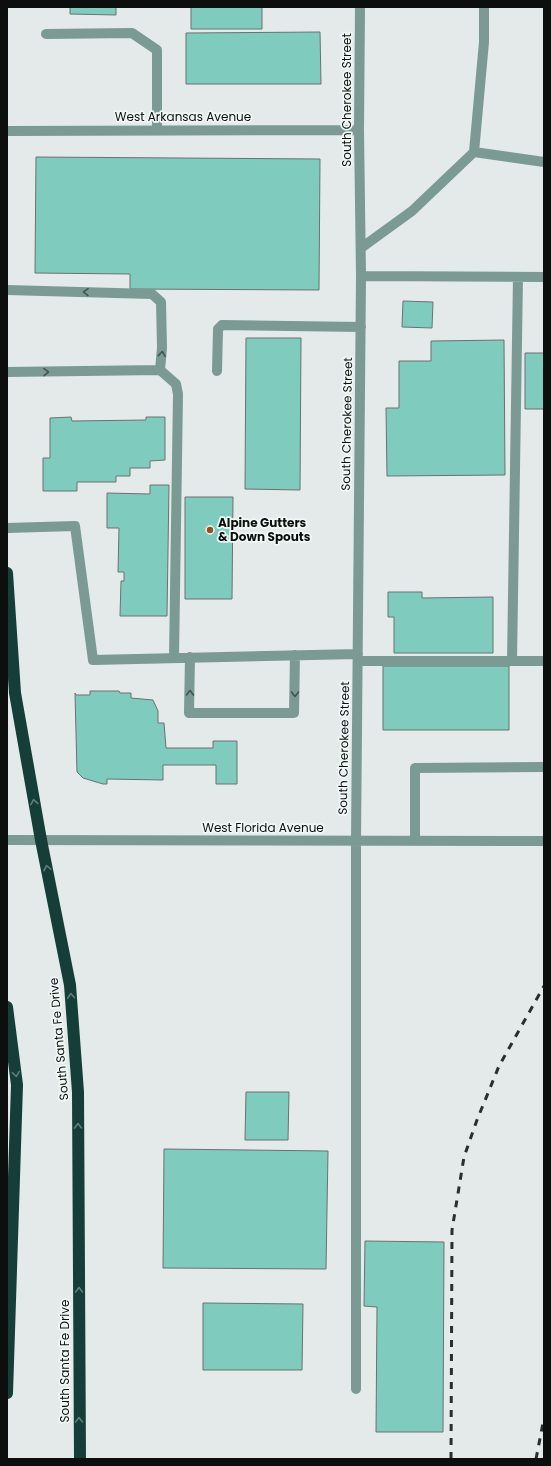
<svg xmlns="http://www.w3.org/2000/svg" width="551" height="1466" font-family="Poppins,sans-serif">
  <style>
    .building { fill: #7fcbbe; stroke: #6b7270 }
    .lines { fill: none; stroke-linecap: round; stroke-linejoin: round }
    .minor { stroke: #7b9a94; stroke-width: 10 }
    .highway { stroke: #143e37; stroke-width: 12 }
    .rail { stroke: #2b2e2d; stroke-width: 3; stroke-dasharray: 7 7; stroke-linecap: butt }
    .oneway { stroke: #445451 }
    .oneway2 { stroke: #617f7a }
    .poi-dot { fill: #93511f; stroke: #f0f8f6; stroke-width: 1.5 }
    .labels { text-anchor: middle; stroke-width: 3.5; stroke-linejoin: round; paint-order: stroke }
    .street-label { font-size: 12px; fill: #0c0f0e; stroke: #f0f8f6 }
    .poi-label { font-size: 12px; font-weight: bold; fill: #0c0f0e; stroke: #f0f8f6; text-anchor: start }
  </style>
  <rect width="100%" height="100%" fill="#e3eae9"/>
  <path class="building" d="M70,7H116V15L70,14Z
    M191,7H262V29H191Z
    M320,32L321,84H186V33Z
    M36,157L320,159L319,290L130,289V274L35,273Z
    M403,301L433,302L432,328L402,327Z
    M246,338H301L300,490L245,489Z
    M504,340L505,475L387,476L386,408H399V361H431V341Z
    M525,353H544V409H525Z
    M71,417L72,421L146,420V417H165V460L150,461V468H130V476H116V482H77V491H43V458H50V418Z
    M150,485H169L167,616H120L121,581H124V572H118L119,528H107V493L150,494Z
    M185,497H233L232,599H185Z
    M388,592H422V598L493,597V653H394V617H388Z
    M383,666H509V730H383Z
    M90,691H119L120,693H131V698L153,700L158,711V723H164L166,748H213V741H237V784H216V765H163V780L107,779V784H103L83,778L77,772L75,693L76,695H90Z
    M246,1092H289L288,1140H245Z
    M164,1149L328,1151L326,1269L163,1268Z
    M365,1241L444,1242L443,1432H376L377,1307L364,1306Z
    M203,1303L303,1304L302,1370H203Z"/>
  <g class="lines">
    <path class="minor" d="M46,34L132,33L157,50V130
      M7,131L359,130
      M474,152L544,162
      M361,248L412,211L474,152L484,42V7
      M361,276L544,277
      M518,277L512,661H544
      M7,290L152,294L161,302L162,348L160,370L7,372
      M160,370L176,384L178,394L174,658
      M217,371L218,329L222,325L361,327
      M7,528L75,526L93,660L358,654
      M190,657L189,713H294L295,655
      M358,661H512
      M7,840L544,841
      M415,841V768L544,767
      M356,1389V841L361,276L359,130L360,7"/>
    <path class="highway" d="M7,573L15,693L41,840L70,985L78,1092L80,1459
      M7,1007L17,1085L7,1393"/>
    <path class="rail" d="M451,1459L452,1230L464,1157L477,1120L499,1066L544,986
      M536,1459L544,1418"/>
  </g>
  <defs><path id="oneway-chevron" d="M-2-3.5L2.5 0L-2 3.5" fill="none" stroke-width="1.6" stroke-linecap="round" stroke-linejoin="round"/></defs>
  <g class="oneway">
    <use href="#oneway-chevron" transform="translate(86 292) rotate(-179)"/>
    <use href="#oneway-chevron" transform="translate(162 354) rotate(-84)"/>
    <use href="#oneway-chevron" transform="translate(46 372) rotate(-1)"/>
    <use href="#oneway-chevron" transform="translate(190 693) rotate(-89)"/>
    <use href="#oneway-chevron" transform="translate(295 694) rotate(91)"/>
  </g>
  <g class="oneway2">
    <use href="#oneway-chevron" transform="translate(34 802) rotate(-100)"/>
    <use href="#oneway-chevron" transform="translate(47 868) rotate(-102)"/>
    <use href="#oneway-chevron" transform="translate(71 996) rotate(-94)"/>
    <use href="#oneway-chevron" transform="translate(16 1074) rotate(82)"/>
    <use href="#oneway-chevron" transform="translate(78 1126) rotate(-91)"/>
    <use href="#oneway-chevron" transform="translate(79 1290) rotate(-90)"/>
    <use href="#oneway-chevron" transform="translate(79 1420) rotate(-90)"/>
  </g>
  <circle class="poi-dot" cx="210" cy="530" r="4"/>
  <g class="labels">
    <g class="street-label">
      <text transform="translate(347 100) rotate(-90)" y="4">South Cherokee Street</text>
      <text x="183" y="121">West Arkansas Avenue</text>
      <text transform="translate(347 424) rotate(-89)" y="4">South Cherokee Street</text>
      <text transform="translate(344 748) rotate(-89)" y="4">South Cherokee Street</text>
      <text x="263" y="832">West Florida Avenue</text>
      <text transform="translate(59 1039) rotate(-95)" y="4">South Santa Fe Drive</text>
      <text transform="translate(65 1361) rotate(-90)" y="4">South Santa Fe Drive</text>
    </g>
    <g class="poi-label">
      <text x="218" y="527">Alpine Gutters<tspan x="218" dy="14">&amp; Down Spouts</tspan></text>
    </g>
  </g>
  <rect width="551" height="1466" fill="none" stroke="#0c0f0e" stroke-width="16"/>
</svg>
